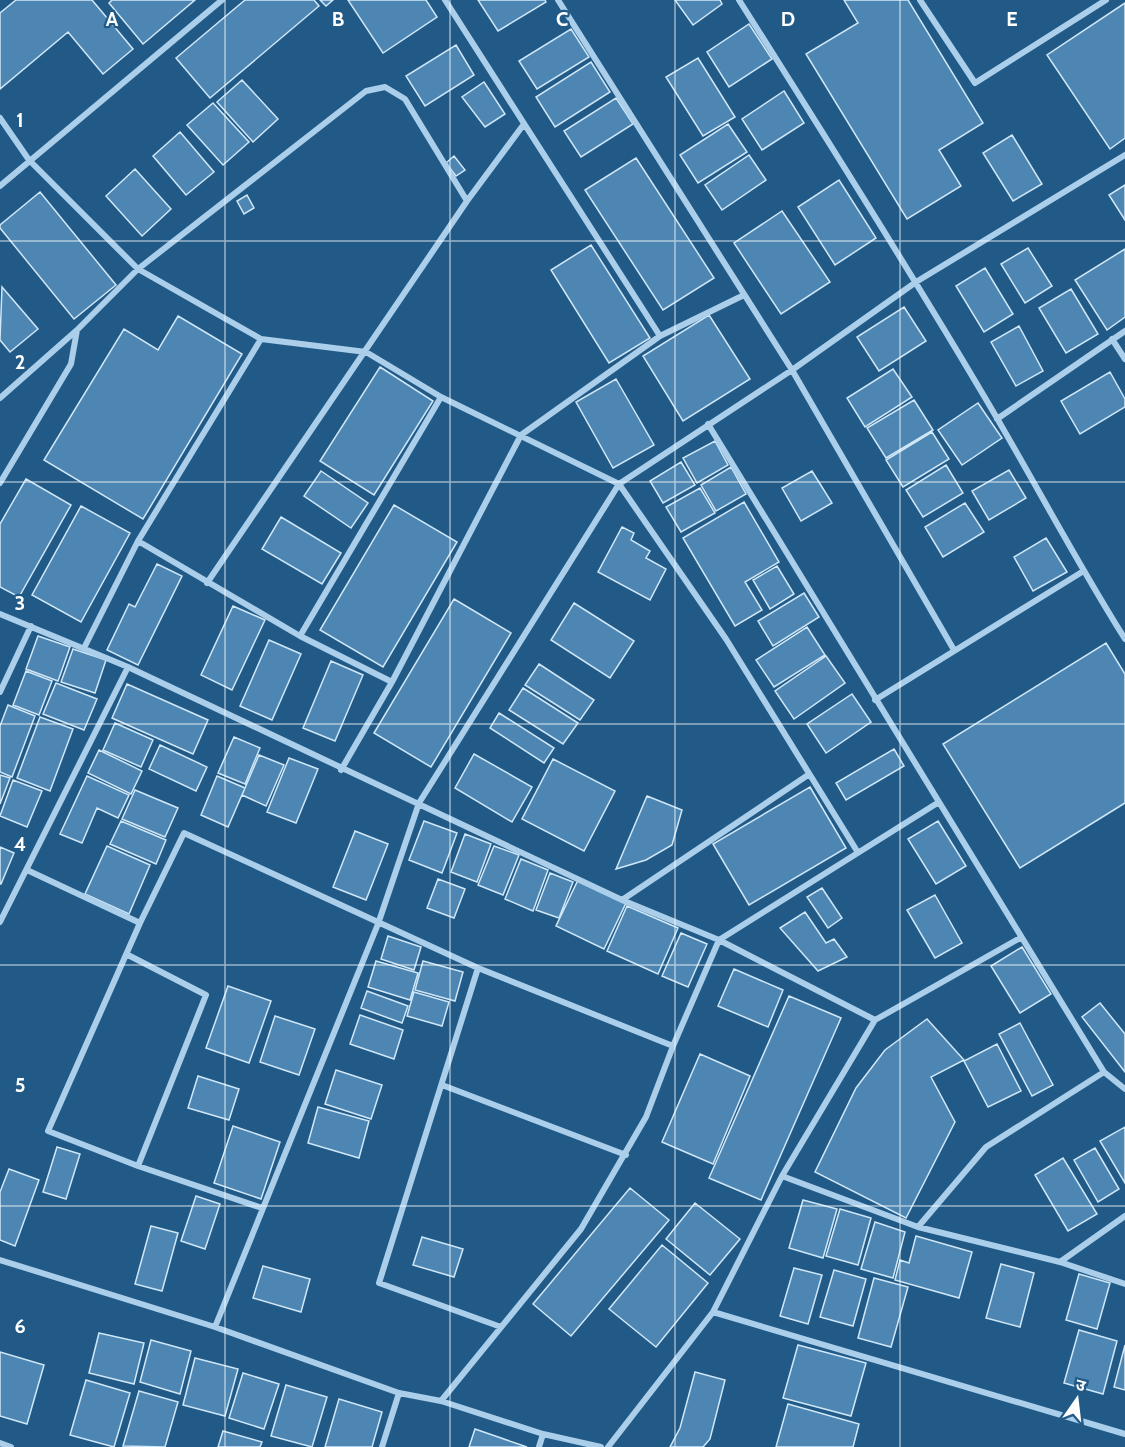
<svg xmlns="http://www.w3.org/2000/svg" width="1125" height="1447" font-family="Cabin,'Noto Sans Devanagari',sans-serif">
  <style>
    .building { fill: #4d86b2; stroke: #d0e7f8; stroke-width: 1.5 }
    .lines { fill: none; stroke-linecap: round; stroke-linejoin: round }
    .minor { stroke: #abcfea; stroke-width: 6 }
    .grid { fill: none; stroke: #fff; stroke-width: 1.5; stroke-opacity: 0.55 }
    .grid-label { font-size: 20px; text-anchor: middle; font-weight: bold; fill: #fff; stroke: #215a87; stroke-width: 4.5; stroke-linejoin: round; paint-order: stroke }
  </style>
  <rect width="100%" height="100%" fill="#215a87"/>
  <path class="building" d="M16,0H92L133,49L103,74L68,32L0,89V13Z
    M112,0H195L143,44L109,3Z
    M245,0H314L319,6L210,98L176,58Z
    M320,0H333L326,6Z
    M348,0H426L437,17L383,53Z
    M478,0H545L546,2L498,31Z
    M675,0H720L722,4L693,25Z
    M844,0H908L983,123L939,150L961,186L907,219L806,54L858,23Z
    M1125,3V138L1110,149L1047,55Z
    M749,24L772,59L729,87L707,52Z
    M571,29L589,57L537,89L519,61Z
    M456,45L474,75L425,106L406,76Z
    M698,58L735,117L703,136L666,77Z
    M591,62L610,92L555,127L536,97Z
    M242,80L278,119L253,142L217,102Z
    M484,82L505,114L485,127L462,97Z
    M784,91L804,123L762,150L742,119Z
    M616,98L633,124L581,157L564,131Z
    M213,103L249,142L223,165L187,125Z
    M728,124L747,152L698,183L680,155Z
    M180,132L214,172L186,195L153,156Z
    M1012,135L1042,184L1013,201L983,153Z
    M749,155L766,180L722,210L705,185Z
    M454,156L465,170L456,176L446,163Z
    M636,158L714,278L663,310L585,190Z
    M135,169L171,209L142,236L106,196Z
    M839,180L876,238L835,265L798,207Z
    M1125,185V220L1109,195Z
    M40,192L116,285L74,319L0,228V225Z
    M247,195L254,208L244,214L237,201Z
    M782,211L830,282L781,314L734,243Z
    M591,245L650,338L609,363L551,270Z
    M1028,248L1052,286L1025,303L1001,264Z
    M1125,249V317L1107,330L1075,280Z
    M985,268L1013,314L984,332L956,286Z
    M2,287L38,329L10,352L0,340Z
    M1071,289L1098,334L1066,353L1039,308Z
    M904,307L926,341L879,371L857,337Z
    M709,315L750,379L683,421L643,356Z
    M178,316L242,354L143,519L44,460L124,329L158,350Z
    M1019,326L1043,371L1016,386L991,342Z
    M380,367L433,401L374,495L320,461Z
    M893,369L912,397L865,427L847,398Z
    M1110,372L1125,399V407L1080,434L1061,401Z
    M616,379L654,445L613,468L576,402Z
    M914,400L933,430L886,458L867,428Z
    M978,403L1002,438L962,465L938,430Z
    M932,432L949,459L903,487L886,460Z
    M715,441L728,465L697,483L683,458Z
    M681,462L695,485L663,503L650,481Z
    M946,465L963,493L923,517L906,490Z
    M731,467L746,494L716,511L701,485Z
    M1009,470L1026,498L989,520L972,491Z
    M321,471L368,503L351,528L304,496Z
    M812,471L832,503L801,521L782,488Z
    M26,479L71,505L19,597L0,587V524Z
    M700,488L715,513L681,532L666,507Z
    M744,502L779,562L745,582L762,610L735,626L683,538Z
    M965,503L984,532L943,557L925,527Z
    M394,505L457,542L383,667L320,630Z
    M81,506L130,533L81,622L32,595Z
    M281,517L341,553L322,584L262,549Z
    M622,527L634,533L631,540L650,551L646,558L666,569L650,600L598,572Z
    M1046,538L1067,572L1033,591L1014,557Z
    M157,564L182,576L138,665L107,650L129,604L135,607Z
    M777,566L794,594L770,609L753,580Z
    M804,593L819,617L773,646L758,621Z
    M454,599L511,633L431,767L374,733Z
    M574,603L634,641L610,678L551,640Z
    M233,606L265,620L232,690L201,675Z
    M807,627L825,655L774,687L756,660Z
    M38,636L70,647L58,681L26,669Z
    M269,640L301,654L272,720L240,706Z
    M1106,643L1125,674V803L1020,868L943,744Z
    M73,649L106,660L95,693L61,682Z
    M826,656L845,683L794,719L775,691Z
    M331,661L363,675L335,741L303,728Z
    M539,664L594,700L580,720L525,685Z
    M26,671L52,681L39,715L13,705Z
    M56,683L97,699L84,730L43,714Z
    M127,684L208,720L193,754L112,718Z
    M523,688L578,723L563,744L509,710Z
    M852,694L871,722L826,753L807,724Z
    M8,705L35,716L12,777L0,772V726Z
    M499,713L554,748L544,763L490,728Z
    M40,717L73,729L50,791L17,778Z
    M115,723L153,740L141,767L103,750Z
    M234,737L260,748L245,784L218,773Z
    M160,745L207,767L196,791L149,769Z
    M894,749L904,766L846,800L836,783Z
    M99,750L142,771L131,794L88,773Z
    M474,754L532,787L512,822L455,788Z
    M259,755L284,765L266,806L242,795Z
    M289,758L318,769L296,823L267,812Z
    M553,759L615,791L584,851L522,819Z
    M0,775L10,778L0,804Z
    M87,776L129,795L118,818L97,808L82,843L60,834Z
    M217,776L245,788L228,827L201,815Z
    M13,780L42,791L27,827L0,816Z
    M810,787L846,848L749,905L713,844Z
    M135,790L178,808L165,837L122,819Z
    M647,796L682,810L672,845L646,860L616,869Z
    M121,821L166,840L156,864L110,844Z
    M424,821L457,833L442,873L409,860Z
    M938,821L966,866L936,884L908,839Z
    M355,831L388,844L366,900L333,887Z
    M465,834L491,844L477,882L451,872Z
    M107,846L150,865L129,914L85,894Z
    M494,846L519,855L503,895L478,885Z
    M0,847L14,853L1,884H0Z
    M521,859L548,870L533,911L505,899Z
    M550,873L573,882L559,918L536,910Z
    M438,879L465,889L454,918L427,908Z
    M578,880L626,903L604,949L556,926Z
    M822,888L842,918L828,928L807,897Z
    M935,895L962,943L935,958L907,910Z
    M627,906L678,928L658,974L607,951Z
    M805,912L826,943L834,939L847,957L818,971L780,928Z
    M681,933L707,944L688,987L662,976Z
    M388,936L421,947L414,970L381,959Z
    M1022,947L1051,994L1020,1013L991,966Z
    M376,961L418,973L410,1000L368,987Z
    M423,961L463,972L455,1001L415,990Z
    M734,969L783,990L768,1027L718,1006Z
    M228,986L271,1001L249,1063L206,1048Z
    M367,991L408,1006L402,1023L361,1008Z
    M414,992L449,1002L442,1026L407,1016Z
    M789,996L841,1018L761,1200L709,1178Z
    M1100,1003L1125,1034V1072L1082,1017Z
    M360,1015L403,1030L394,1059L350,1044Z
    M275,1016L315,1029L299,1075L260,1062Z
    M927,1019L964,1060L931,1077L955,1122L906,1218L815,1172L856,1088L885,1050Z
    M1020,1023L1053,1085L1032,1096L999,1034Z
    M997,1044L1021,1091L988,1107L964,1061Z
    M700,1054L750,1076L713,1164L662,1142Z
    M336,1070L382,1085L371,1119L325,1104Z
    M198,1076L239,1089L229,1120L188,1108Z
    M318,1107L369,1121L359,1158L308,1143Z
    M233,1126L280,1142L261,1199L214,1183Z
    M1125,1127V1183L1100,1141Z
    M57,1147L80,1154L66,1199L43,1192Z
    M1095,1148L1119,1189L1098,1202L1074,1160Z
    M1063,1158L1097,1214L1068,1231L1035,1175Z
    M9,1169L39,1180L15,1246L0,1240V1192Z
    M630,1188L669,1220L571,1336L533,1304Z
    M196,1196L220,1204L205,1249L181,1241Z
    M803,1200L837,1209L823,1258L789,1248Z
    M695,1203L740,1239L710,1275L666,1239Z
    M840,1209L871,1218L858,1265L826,1256Z
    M875,1222L905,1232L893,1278L861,1269Z
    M151,1226L178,1233L162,1291L135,1284Z
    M916,1236L972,1252L959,1298L895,1280L900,1260L909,1263Z
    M422,1237L463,1249L454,1277L413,1265Z
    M662,1245L708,1283L656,1347L609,1309Z
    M1001,1264L1034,1273L1020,1327L986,1318Z
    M263,1266L310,1279L301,1312L253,1298Z
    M794,1268L822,1275L808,1324L780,1316Z
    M834,1270L866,1279L853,1326L820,1317Z
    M1079,1274L1110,1283L1097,1329L1066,1320Z
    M874,1278L908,1287L891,1347L858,1338Z
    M1079,1330L1117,1341L1103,1394L1064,1383Z
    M99,1333L144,1343L134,1384L89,1373Z
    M151,1340L191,1351L180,1394L140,1382Z
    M798,1345L866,1363L851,1416L783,1398Z
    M1125,1345V1390L1114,1387Z
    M0,1352L44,1365L27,1424L0,1416Z
    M195,1358L238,1369L225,1416L183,1405Z
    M695,1372L725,1380L710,1439L703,1447H670L680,1428Z
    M243,1373L279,1384L264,1429L229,1418Z
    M86,1380L130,1393L114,1447L70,1435Z
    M286,1385L327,1397L312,1447L271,1436Z
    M139,1391L178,1402L165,1447L123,1446Z
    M339,1399L382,1412L372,1447H325Z
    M788,1404L859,1424L853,1447H776Z
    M475,1429L527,1447H469Z
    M223,1431L262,1442L260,1447H218Z"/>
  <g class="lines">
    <path class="minor" d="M445,0L660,336
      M558,0L792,370L954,650
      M739,0C821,130 903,259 981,391C1030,473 1074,558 1125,639
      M920,0L975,83L1106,0
      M0,118L29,160L138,269L261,339L366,352L441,397L619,484L726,639L857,851
      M0,186L222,0
      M1112,339L1125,359
      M0,398L77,330L138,269L366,91L385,87L405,99L467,201
      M997,419L1125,331
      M708,424L1104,1072L1125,1089
      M0,483L71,364L77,330
      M138,541L300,636L392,682
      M207,583L467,201L524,124
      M0,614L128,667L622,900L719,940L875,1020
      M300,636L441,397
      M84,648L138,541L261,339
      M0,692L31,626
      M875,700L1082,572
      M341,770L392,682L521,435L660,336L744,295
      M27,870L140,923
      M622,900L808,775
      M0,922L128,667
      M128,955L206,995L138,1166
      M478,968L379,1283L501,1327
      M442,1085L626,1155
      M782,1176L918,1227L1060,1262L1125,1284
      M262,1208L138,1166L48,1131L140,923L184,833L478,968L673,1046
      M918,1227L986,1147L1104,1072
      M0,1260L215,1327L399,1393L441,1401L543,1434L601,1447
      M1060,1262L1125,1216
      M713,1312L1125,1434
      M215,1327L378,924L419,803L619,484L792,370L916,282L1125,155
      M441,1401L581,1229L646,1117L673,1046L719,940L939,802
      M0,1443L11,1447
      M382,1447L399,1393
      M539,1447L543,1434
      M608,1447L713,1312L782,1176L875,1020L1020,938"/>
  </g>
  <path class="grid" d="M225,0V1447M450,0V1447M675,0V1447M900,0V1447M0,241H1125M0,482H1125M0,724H1125M0,965H1125M0,1206H1125"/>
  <g class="grid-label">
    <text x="112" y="26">A</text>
    <text x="338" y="26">B</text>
    <text x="562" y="26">C</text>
    <text x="788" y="26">D</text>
    <text x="1012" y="26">E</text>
    <text x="20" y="127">1</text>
    <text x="20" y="369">2</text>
    <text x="20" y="610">3</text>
    <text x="20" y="851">4</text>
    <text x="20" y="1092">5</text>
    <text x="20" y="1333">6</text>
  </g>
  <g transform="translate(1077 1399) rotate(14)" stroke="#215a87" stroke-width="4.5" paint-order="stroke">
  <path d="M0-4.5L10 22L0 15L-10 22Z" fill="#ffffff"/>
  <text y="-9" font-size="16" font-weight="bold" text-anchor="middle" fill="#ffffff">उ</text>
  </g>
</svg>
